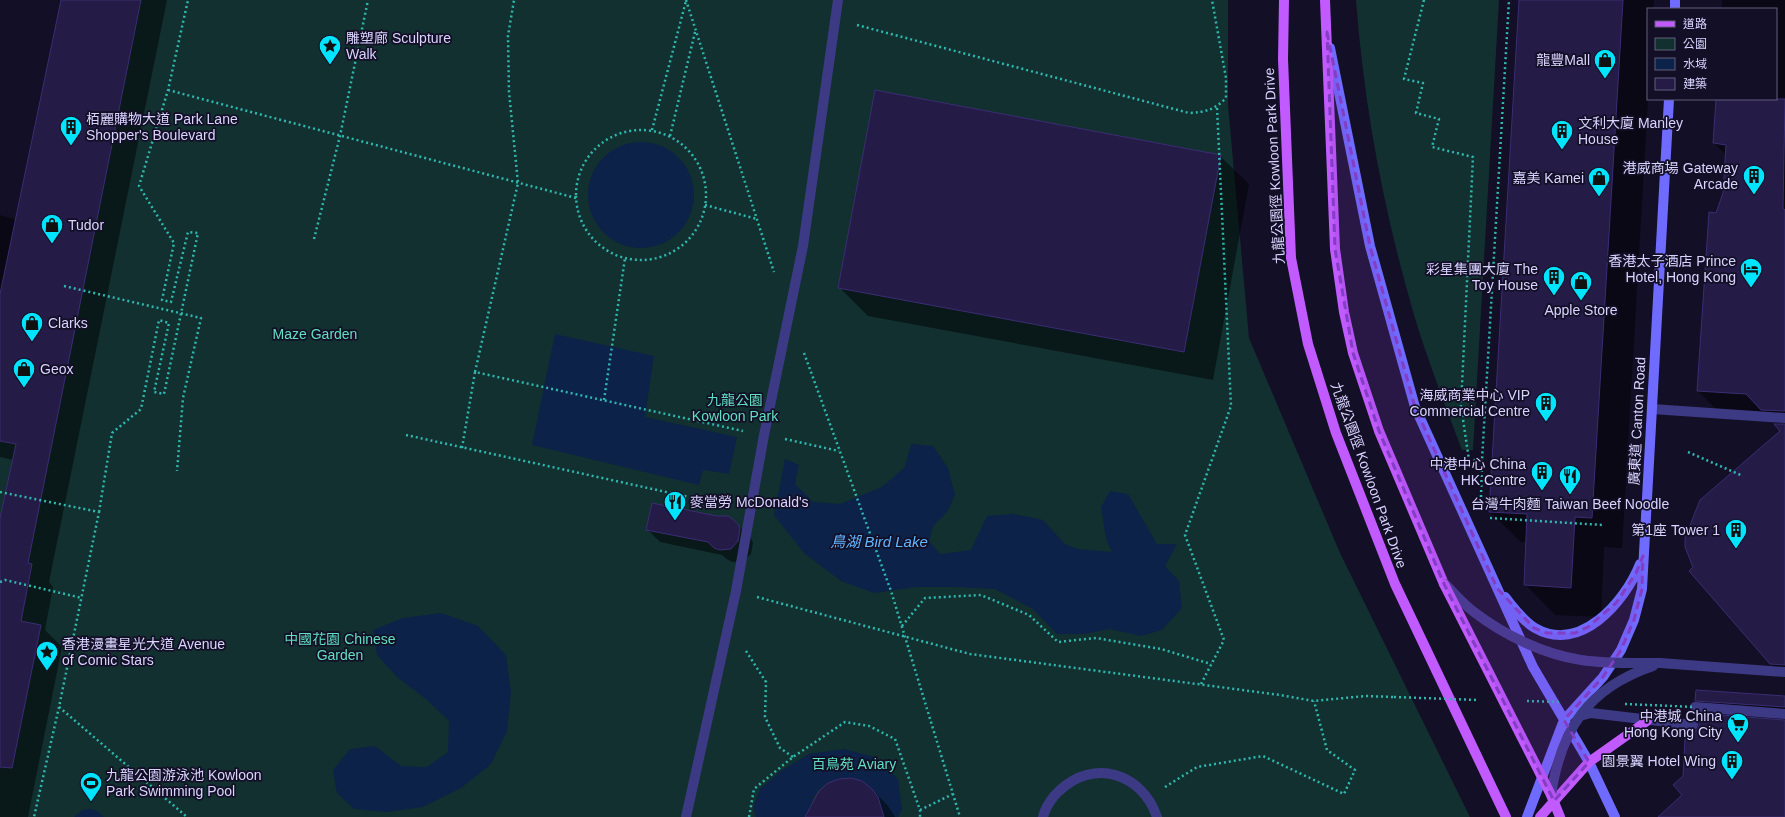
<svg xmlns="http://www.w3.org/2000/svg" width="1785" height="817" font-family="Helvetica,'Noto Sans TC',sans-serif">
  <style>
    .green { fill: #12302f }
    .water { fill: #0c2248 }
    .shadow { fill: #0007 }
    .building { fill: #241b47; stroke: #3b2d73 }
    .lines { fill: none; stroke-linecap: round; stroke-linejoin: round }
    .path { stroke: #2fb8b0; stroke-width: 2.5; stroke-dasharray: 2 3; stroke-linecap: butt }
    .lane { stroke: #3d3a85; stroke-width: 10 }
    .street { stroke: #3d3a85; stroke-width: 10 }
    .secondary { stroke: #6f6bff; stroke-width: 10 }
    .primary { stroke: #c25bff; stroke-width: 10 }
    .path-bridge { stroke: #2fb8b0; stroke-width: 2.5; stroke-dasharray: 2 3; stroke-linecap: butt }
    .lane-bridge { stroke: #3d3a85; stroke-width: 10 }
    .primary-bridge { stroke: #c25bff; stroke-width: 10 }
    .marked { fill: #843dc5; fill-opacity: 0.2; stroke: #843dc5; stroke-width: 3; stroke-dasharray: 8 5; stroke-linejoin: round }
    .labels { text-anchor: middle; stroke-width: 3.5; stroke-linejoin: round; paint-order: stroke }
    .poi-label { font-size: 14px; fill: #d9d4ff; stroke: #130f26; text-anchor: end }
    .street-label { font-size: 14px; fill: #d9d4ff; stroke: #130f26 }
    .park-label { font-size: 14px; fill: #5fe0c0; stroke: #130f26 }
    .water-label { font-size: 15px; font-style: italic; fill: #62b6ff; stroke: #130f26 }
  </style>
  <rect width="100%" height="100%" fill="#130f26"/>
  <path class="green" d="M61,0H1228V105L1249,338L1340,553L1470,817H0V294Z
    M1356,0H1499L1473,450H1462C1445,405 1428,361 1414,315C1384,212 1364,107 1356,0Z"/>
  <path class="water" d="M588 195a53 53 0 1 1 106 0a53 53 0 1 1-106 0Z
    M555,334L654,356L645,417L737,437L729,474L703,470L699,485L532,445Z
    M911,444L933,446L948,468L955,495L947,512L933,526L929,541L940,554L971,550L987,516L1014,514L1043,520L1065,544L1078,549L1112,552L1106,539L1101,507L1110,491L1128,494L1157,544H1177L1165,566L1179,581L1182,608L1162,630L1141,636L1110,629L1084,634H1057L1033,609L995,589L956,587H917L874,593L841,581L804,553L774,515L785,459L799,465L795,484L813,502L840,504L882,487L905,467Z
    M441,613L478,626L506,655L511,693L507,731L491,764L461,788L423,807L386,812L354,809L337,793L333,770L350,749L375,746L401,766L427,767L448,752L449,721L426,699L397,677L377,655L373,630L403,618Z
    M844,749L874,757L898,779L902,809L898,817H882C881,760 803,772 812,817H756L753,808L760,789L781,771L809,754Z
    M90,809L97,811L104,817H74L83,810Z"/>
  <path class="shadow" d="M62,0H167L49,582L53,587L45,630L62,647L28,817H0V522L13,460L0,457V215L17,220Z
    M1520,0H1654L1653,9H1648V99L1622,548L1604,547L1601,617L1555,615L1525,584L1527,542H1521L1490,512Z
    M1722,0H1785V678L1771,664L1782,431L1773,420L1725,418L1698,391L1717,214L1724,193L1726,155L1714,143L1717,99H1776V9H1722Z
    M1220,156L1249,184L1213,380L868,316L839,287Z
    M738,525L751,538L753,543L751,554L743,561L733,562L728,560L722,555L660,542L648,530Z
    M1785,698V817H1682L1684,777L1692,740L1700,726V724L1694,718L1712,716L1696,700Z
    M872,789L888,806L895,817H813Z"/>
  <path class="building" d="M61,0H141L28,563L32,564L21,621L41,625L12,768L0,767V518L16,444L0,441V294Z
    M1519,0H1623L1592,518L1575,517L1571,588L1524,585L1527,514L1489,512Z
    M875,90L1221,155L1184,352L838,288Z
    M1716,99H1785L1783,208L1785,210V411L1761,410L1746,394L1697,391L1709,212L1716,213L1723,193L1726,145L1713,143Z
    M1774,424H1785V665L1770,664L1689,571L1693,567L1685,547V538L1700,500L1780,431Z
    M652,503L717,516H729L738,524L740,529L738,541L731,549L720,550L714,548L708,542L646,530Z
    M1696,690L1785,696V707L1695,701Z
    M1694,713L1785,720V817H1658L1682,795L1673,785L1683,776L1685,739H1691L1692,731H1696L1699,726V722L1693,719Z
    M851,778L862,781L872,789L878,797L884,817H805L819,791L828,783L839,779Z"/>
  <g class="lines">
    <path class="path" d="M686,0L774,272
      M1424,0L1404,79L1423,83L1416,113L1439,119L1432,147L1473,157L1461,406L1469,460H1482L1509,0
      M857,25L1189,113C1206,112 1214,110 1226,98V78L1212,0
      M168,90L576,198
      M652,130L686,1
      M576 195a65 65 0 1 1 130 0a65 65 0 1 1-130 0Z
      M670,136L695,32
      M705,205L757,219
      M314,239L340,136L368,0
      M64,286L201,318L183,398L177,471
      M804,353L891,591L960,817
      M475,372L518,183L509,92L508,36L514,0
      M604,400L625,258
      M406,435L730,506
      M785,439L839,451
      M462,448L475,372L743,431
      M1688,452L1743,476
      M0,492L99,512L59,707L34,817
      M1481,497L1482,460
      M99,512L112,433L141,409L159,320L169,323L154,392L164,394L198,233L188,232L171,302L162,300L174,243L139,186L168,90L188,0
      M1490,518L1603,525
      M0,582L5,580L82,598
      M757,597L970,654L1280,695L1314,701L1365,696L1394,697
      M902,626L925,598L981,595L1029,615L1058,642L1096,638L1161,649L1211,664
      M746,651L766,682L765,717L780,748L793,757
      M1201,684L1224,640L1185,535L1231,406L1217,107
      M59,707L187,817
      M1165,787L1197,767L1263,756L1344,794L1355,770L1327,750L1314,701
      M920,810L953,794
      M749,817L754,789L793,757L845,722L869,726L895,739L920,810V817"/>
    <path class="lane" d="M1652,409L1785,418
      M1660,663L1785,672
      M1576,717L1591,713L1693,725"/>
    <path class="street" d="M1695,707L1785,714
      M686,817L736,591L764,435L803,246L838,0
      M1043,817C1045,808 1052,797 1059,791C1094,758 1142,773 1157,817"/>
    <path class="secondary" d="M1675,9V0
      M1330,48L1370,246L1415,407L1533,667L1589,762L1615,817
      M1505,597C1514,608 1523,621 1535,628C1580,654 1625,602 1640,564
      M1527,817L1564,720L1603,677L1621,650L1634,620L1642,589L1669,99"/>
    <path class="primary" d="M1284,0L1283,59L1291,258L1308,344L1336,433L1395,584L1506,817
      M1325,0L1335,249L1344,312L1353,353L1379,431L1444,584
      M1540,817L1589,762L1647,721"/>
    <path class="path-bridge" d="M1394,697L1478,700
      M1527,701L1562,702
      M1625,704L1695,707"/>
    <path class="lane-bridge" d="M1445,584C1454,593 1463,604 1474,612C1504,635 1543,654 1581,660C1607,664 1634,663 1660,663
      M1551,795C1561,729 1588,688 1653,666"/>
    <path class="primary-bridge" d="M1444,584L1551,795L1560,817"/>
  </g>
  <path class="marked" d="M1327,32L1370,246L1415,407L1497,588L1534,628L1547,633H1575L1588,627L1616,603L1636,573L1643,556L1642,589L1634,620L1621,650L1603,677L1564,720L1589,762L1554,801L1444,584L1379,431L1353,353L1335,249Z"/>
  <defs>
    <g id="sight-pin" transform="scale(1.15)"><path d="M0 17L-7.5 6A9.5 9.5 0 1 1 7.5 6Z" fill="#00e5ff" stroke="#130f26"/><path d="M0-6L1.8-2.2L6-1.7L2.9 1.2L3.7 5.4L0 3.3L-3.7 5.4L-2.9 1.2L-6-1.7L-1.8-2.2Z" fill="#111"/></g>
    <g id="shop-pin" transform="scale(1.15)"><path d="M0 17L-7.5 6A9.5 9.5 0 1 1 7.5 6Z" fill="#00e5ff" stroke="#130f26"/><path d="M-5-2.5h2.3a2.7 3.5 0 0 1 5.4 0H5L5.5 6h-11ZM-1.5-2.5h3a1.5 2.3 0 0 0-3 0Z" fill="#111"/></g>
    <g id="building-pin" transform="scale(1.15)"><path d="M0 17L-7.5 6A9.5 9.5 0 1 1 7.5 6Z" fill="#00e5ff" stroke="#130f26"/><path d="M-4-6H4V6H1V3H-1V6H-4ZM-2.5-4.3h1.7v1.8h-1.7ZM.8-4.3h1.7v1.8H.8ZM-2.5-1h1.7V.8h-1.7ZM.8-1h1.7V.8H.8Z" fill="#111"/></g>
    <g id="hotel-pin" transform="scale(1.15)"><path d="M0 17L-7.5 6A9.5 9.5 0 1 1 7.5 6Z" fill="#00e5ff" stroke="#130f26"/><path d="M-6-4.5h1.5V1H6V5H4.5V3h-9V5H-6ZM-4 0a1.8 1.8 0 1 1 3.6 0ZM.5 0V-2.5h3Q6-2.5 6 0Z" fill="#111"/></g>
    <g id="restaurant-pin" transform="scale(1.15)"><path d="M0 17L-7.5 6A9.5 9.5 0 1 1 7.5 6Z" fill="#00e5ff" stroke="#130f26"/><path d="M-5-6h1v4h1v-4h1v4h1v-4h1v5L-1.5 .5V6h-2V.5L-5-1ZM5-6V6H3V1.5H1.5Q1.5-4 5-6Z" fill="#111"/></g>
    <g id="supermarket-pin" transform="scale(1.15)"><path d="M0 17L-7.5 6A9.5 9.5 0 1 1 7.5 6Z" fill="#00e5ff" stroke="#130f26"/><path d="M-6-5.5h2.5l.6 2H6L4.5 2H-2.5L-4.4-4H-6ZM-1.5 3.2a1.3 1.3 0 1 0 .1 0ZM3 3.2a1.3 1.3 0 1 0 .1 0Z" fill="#111"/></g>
    <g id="stadium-pin" transform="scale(1.15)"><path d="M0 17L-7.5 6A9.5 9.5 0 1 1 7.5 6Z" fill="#00e5ff" stroke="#130f26"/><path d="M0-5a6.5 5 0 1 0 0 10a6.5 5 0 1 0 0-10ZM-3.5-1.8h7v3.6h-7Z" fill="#111"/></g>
  </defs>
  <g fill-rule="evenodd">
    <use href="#sight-pin" x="330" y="46"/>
    <use href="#shop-pin" x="1605" y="60"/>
    <use href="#building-pin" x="71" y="127"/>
    <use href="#building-pin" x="1562" y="131"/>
    <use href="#building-pin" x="1754" y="176"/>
    <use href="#shop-pin" x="1599" y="178"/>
    <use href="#shop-pin" x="52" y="225"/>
    <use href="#hotel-pin" x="1751" y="269"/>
    <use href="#building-pin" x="1554" y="277"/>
    <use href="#shop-pin" x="1581" y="282"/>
    <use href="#shop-pin" x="32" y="323"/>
    <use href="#shop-pin" x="24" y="369"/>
    <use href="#building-pin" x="1546" y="403"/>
    <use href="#building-pin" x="1542" y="472"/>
    <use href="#restaurant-pin" x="1570" y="476"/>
    <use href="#restaurant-pin" x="675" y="502"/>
    <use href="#building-pin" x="1736" y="530"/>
    <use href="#sight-pin" x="47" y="652"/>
    <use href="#supermarket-pin" x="1738" y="724"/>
    <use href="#building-pin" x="1732" y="761"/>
    <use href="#stadium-pin" x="91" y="783"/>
  </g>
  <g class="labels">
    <g class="poi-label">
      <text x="346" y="43" text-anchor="start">雕塑廊 Sculpture<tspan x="346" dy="16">Walk</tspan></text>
      <text x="1590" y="65">龍豐Mall</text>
      <text x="86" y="124" text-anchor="start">栢麗購物大道 Park Lane<tspan x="86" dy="16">Shopper's Boulevard</tspan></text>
      <text x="1578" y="128" text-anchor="start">文利大廈 Manley<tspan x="1578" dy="16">House</tspan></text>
      <text x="1738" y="173">港威商場 Gateway<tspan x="1738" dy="16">Arcade</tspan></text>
      <text x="1584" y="183">嘉美 Kamei</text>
      <text x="68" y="230" text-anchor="start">Tudor</text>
      <text x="1736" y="266">香港太子酒店 Prince<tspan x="1736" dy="16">Hotel, Hong Kong</tspan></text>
      <text x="1538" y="274">彩星集團大廈 The<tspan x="1538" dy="16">Toy House</tspan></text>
      <text x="1581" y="315" text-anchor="middle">Apple Store</text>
      <text x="48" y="328" text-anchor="start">Clarks</text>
      <text x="40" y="374" text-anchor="start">Geox</text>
      <text x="1530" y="400">海威商業中心 VIP<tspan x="1530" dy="16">Commercial Centre</tspan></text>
      <text x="1526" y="469">中港中心 China<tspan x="1526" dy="16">HK Centre</tspan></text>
      <text x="690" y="507" text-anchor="start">麥當勞 McDonald's</text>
      <text x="1570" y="509" text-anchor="middle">台灣牛肉麵 Taiwan Beef Noodle</text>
      <text x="1720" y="535">第1座 Tower 1</text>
      <text x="62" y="649" text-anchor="start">香港漫畫星光大道 Avenue<tspan x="62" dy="16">of Comic Stars</tspan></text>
      <text x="1722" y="721">中港城 China<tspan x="1722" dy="16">Hong Kong City</tspan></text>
      <text x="1716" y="766">園景翼 Hotel Wing</text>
      <text x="106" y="780" text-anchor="start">九龍公園游泳池 Kowloon<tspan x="106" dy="16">Park Swimming Pool</tspan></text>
    </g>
    <g class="street-label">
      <text transform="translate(1274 166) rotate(-93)" y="5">九龍公園徑 Kowloon Park Drive</text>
      <text transform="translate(1637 421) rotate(-87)" y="5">廣東道 Canton Road</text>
      <text transform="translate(1369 475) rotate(70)" y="5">九龍公園徑 Kowloon Park Drive</text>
    </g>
    <g class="park-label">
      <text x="315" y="339">Maze Garden</text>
      <text x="735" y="405">九龍公園<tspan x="735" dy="16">Kowloon Park</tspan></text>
      <text x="340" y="644">中國花園 Chinese<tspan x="340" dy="16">Garden</tspan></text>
      <text x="854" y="769">百鳥苑 Aviary</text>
    </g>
    <g class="water-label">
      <text x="879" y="547">鳥湖 Bird Lake</text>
    </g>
  </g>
  <rect x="1647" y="8" width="130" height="92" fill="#130f26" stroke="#625e7d"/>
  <rect x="1655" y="21" width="20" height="6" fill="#c25bff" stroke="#625e7d"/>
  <text x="1683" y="28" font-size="12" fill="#d9d4ff">道路</text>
  <rect x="1655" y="38" width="20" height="12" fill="#12302f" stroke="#625e7d"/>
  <text x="1683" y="48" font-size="12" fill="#d9d4ff">公園</text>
  <rect x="1655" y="58" width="20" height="12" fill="#0c2248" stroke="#625e7d"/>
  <text x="1683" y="68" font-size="12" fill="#d9d4ff">水域</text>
  <rect x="1655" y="78" width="20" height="12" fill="#241b47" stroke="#625e7d"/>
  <text x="1683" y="88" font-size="12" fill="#d9d4ff">建築</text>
</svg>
